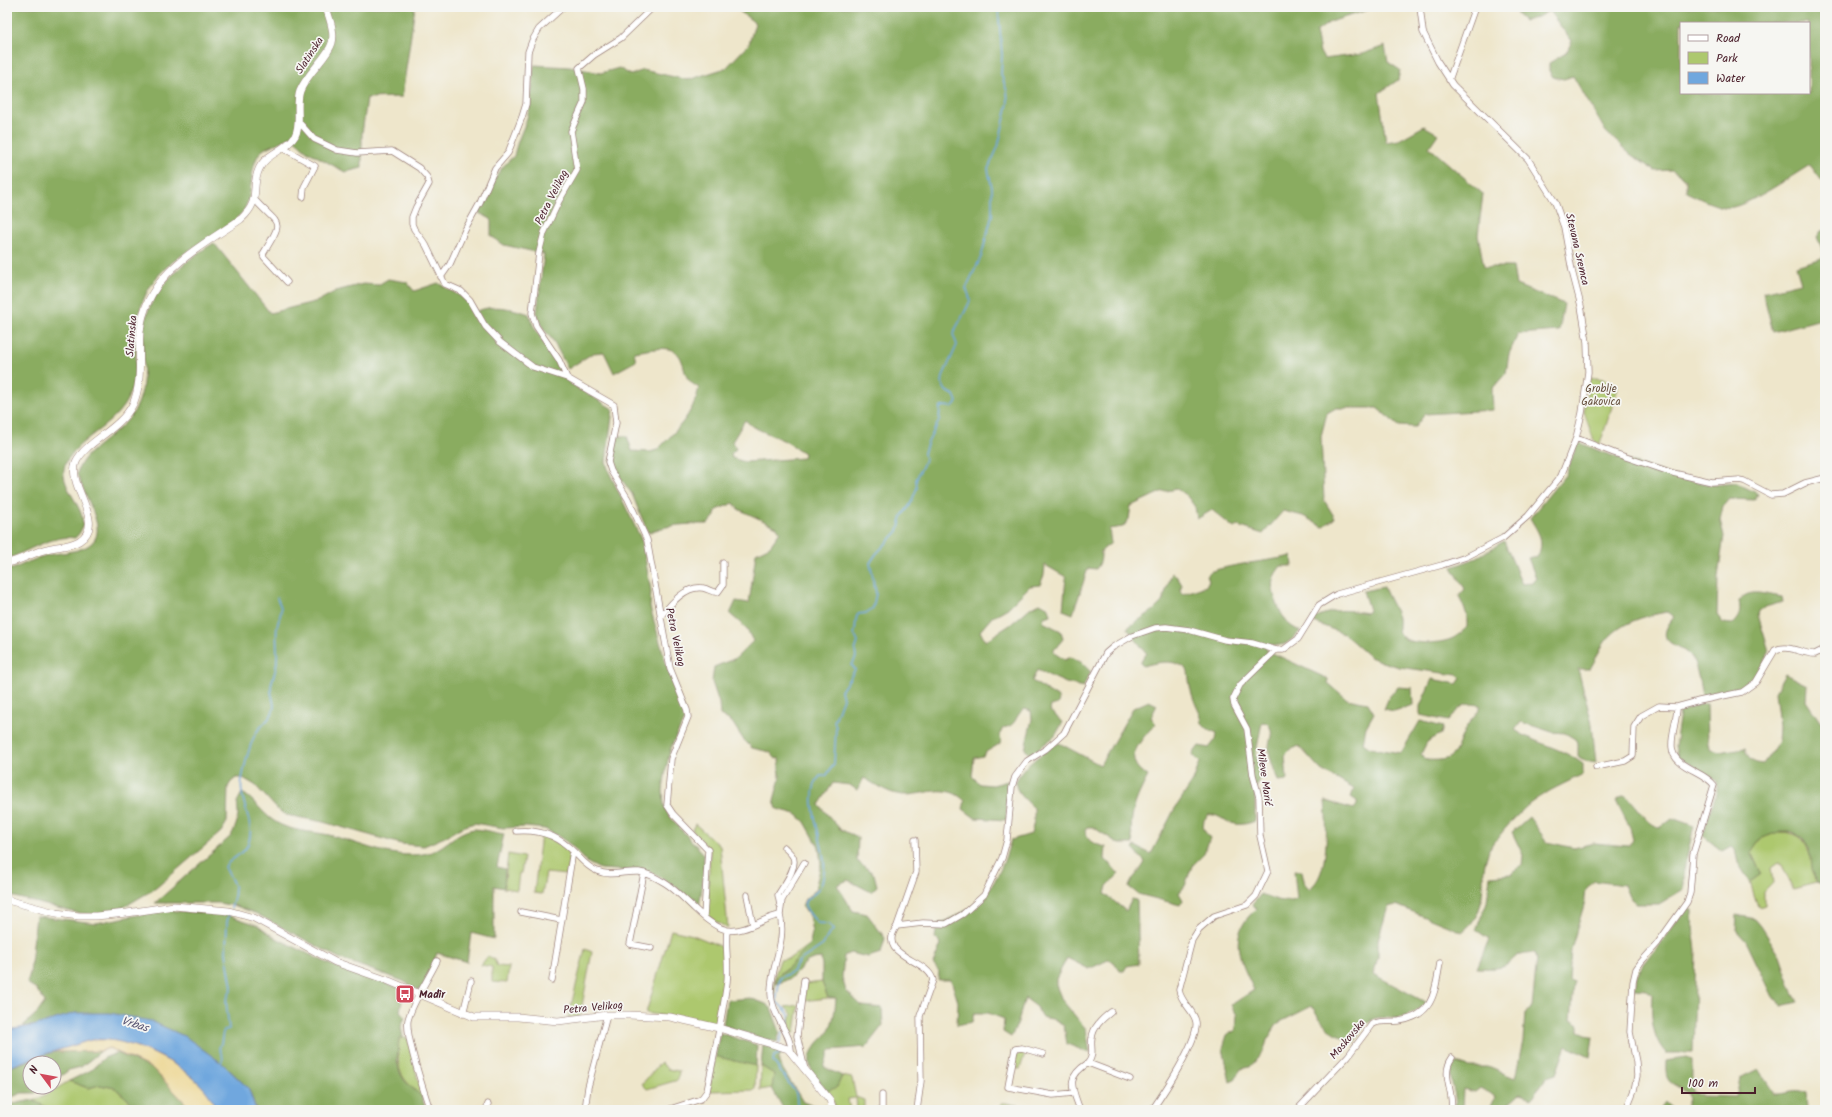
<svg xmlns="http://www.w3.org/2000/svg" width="1832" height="1117" font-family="Kalam,sans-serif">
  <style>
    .green { fill: #adc86e; stroke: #7c744c }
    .forest { fill: #8aac61; stroke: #6a6646; fill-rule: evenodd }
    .sand { fill: #eeda9e; stroke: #9c7c64 }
    .water { fill: #70a7de; stroke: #5d6384 }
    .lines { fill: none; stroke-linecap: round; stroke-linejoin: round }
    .stream { stroke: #70a7de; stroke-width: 1.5 }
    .minor-casing { stroke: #9c827b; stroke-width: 7 }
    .tertiary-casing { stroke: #9c827b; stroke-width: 8 }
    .minor { stroke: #fff; stroke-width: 5.5 }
    .tertiary { stroke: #fff; stroke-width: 7 }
    .labels { text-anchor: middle; stroke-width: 3.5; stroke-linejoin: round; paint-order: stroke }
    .street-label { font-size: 11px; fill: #4a1f2b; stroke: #f6f6f2 }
    .park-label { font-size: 11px; fill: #68523f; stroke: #f6f6f2 }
    .poi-label { font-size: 11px; font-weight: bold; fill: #4a1f2b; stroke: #f6f6f2; text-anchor: start }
    .water-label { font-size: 12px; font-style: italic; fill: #595573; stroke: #f6f6f2 }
  </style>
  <rect width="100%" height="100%" fill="#f6f6f2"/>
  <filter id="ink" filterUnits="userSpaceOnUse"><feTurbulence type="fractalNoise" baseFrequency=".025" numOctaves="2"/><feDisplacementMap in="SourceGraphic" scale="8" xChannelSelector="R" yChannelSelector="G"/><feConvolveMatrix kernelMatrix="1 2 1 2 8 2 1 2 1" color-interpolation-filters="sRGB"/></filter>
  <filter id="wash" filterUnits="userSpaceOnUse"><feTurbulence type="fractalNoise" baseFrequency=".012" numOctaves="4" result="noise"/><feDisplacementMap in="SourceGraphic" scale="16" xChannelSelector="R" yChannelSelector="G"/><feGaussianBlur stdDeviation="0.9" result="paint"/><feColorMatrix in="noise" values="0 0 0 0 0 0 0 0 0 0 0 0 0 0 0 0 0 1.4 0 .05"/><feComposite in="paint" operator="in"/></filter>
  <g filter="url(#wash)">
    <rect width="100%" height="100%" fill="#eee6cb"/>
    <path class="green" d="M1596,378L1604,379L1618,388L1600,444L1594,441L1584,412L1589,379Z
      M695,824L720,846L728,928L711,919L707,914L710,850L692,830Z
      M1778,832C1815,832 1807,856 1816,883L1793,889L1782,865L1778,862L1771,867L1773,883L1764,892V905L1758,907L1750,882L1761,874L1751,852L1760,839Z
      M541,834L557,840L570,854L566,875L546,873L542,894L534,893Z
      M508,854L524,857L521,873H519L517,890L504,888Z
      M671,930L693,935L720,946L723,949L725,972L717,1024L646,1013Z
      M810,944L789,967L780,973L776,979L774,994L772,995L775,975L780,960L790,958Z
      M585,949L592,952L580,1017L568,1018Z
      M488,956L494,959L497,966L509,967L507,983L492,982V967L481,965Z
      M822,982L828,998L803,1001L806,984Z
      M799,1005L795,1032L788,1034L787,1031L792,1014L785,1007Z
      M399,1038H408L422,1097C397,1074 397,1071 399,1038Z
      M1019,1050L1026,1051L1020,1069L1014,1068L1016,1053Z
      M716,1054L756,1066L755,1090L709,1091Z
      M661,1062L667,1069L679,1071L678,1080L647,1089L642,1084Z
      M761,1066L774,1074L772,1088L760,1090Z
      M842,1076L852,1078L856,1097L864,1100V1110H857L856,1098L848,1099L850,1110H836L833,1100L827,1091L837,1087Z
      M69,1081L88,1088L100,1085L115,1088L132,1103L154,1110H51L33,1100L43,1097Z
      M1001,1103H1006L1043,1110H1000Z"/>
    <path class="forest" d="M7,7H415L402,97L367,98L362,134V168L345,172L307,151L290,136C281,145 266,144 259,154C247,173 256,199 239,216C207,246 160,256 143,301C130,334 144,374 124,405C109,428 82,437 68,459C49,487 102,514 75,538C53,534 27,552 7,559Z
      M734,7H1377L1330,22L1316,32L1320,52L1324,59L1362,54L1385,46L1388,62L1400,70L1398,80L1379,93L1386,142L1399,140L1424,126L1438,134L1429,147L1483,194L1478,235L1484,267H1513L1516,285L1564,304L1559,331L1518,334L1509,354L1506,373L1492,389L1493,410L1425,414L1415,427L1399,426L1377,408H1336L1327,413L1321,436L1324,500L1335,518L1323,527L1303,516L1283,511L1263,534L1238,526L1234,528L1212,510L1197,519L1195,507L1187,496L1177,489L1161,492L1131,506L1129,519L1123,527L1109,529L1111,543L1101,551C1101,559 1101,563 1096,569L1088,568L1073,614L1063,610L1066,577L1045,565L1044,575L1040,585L1030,586L1008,608L992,617L980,631L985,641L1010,625L1030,608L1040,603L1049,608L1051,615L1044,617L1043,622L1061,631L1063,639L1054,650V653L1065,660L1071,657L1081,662L1091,672L1083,687L1066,683L1037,670L1032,681L1059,698L1058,704L1051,706L1050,711L1063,722L1055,736L1030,755L1025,749L1032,719L1031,711L1025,709C1013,716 1019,725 1003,728L1000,734L1001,743L986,752L983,756L974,758L972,776L980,784L993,785L1008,781L1006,820L975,818L963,809L965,801C947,783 927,794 907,795C892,796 876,785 864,778L857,790L850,785L833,783L819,805L840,829L858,838L857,861L874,874L877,886L871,892L848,880L837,885L853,911L867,914L885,938L881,953L868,957L850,953L844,956L842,977L846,991L862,1006L882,1008L883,1025L866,1047L830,1050L824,1067L842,1076L837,1087L827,1091C813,1074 801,1063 818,1043C821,1039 826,1036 828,1032C834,1021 835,1010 836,998H828L822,982V965L821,958C804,959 804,966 793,976C789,980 781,982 776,984L777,976L789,967L810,943L812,932L809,916L802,906L805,899L817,889L816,885L821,864L819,847L805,822L796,814L777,809L774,800L780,778L779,758L776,759L770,752L752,748L743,739L732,722L720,715L719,703L712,682L714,667L736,658L753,641L746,628L730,614L736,601L749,603L756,553L770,546L780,532L777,527L738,509L734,503L716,510L715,516L708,524C687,524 668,524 648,533L632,494L615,470L611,461L618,436H627L632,451L650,452L657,450C676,431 693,415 699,388C694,385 689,382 686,375C682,364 683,352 668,349C658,347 644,351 634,352L636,361L614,373L604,352L593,353L568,369L554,342L543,328L537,313L544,254L504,245L491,236V219L479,213C489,191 495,171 514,156C517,142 520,136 525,124C532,105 532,84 534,65L570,67L601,73L619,68L631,75L643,70L688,80L726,68L749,44L755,23ZM745,420L753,427L785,441L804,453L803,458L745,462L732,458L731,454L736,449L732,442Z
      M1518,7H1825V185L1810,165C1790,177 1754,202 1733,207C1721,210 1697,197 1686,192V179L1672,170L1655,171L1630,154L1606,132L1573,76L1564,79L1553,77L1549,71V63L1566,53L1572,41L1549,11L1536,18L1524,21L1516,12ZM1681,23H1809V93H1681Z
      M1825,230V256L1817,237L1821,231Z
      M214,243L270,313L318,301L336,291L363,284L378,285L388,279L407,282L414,291L438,283L465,299L474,313C490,303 512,308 529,314L533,325L568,382L613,409L606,462L609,472L642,541L651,591L650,607L668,670L684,709V720L671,747L666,769L663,790L664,805L668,814L676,824L704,854V873L699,907H697L675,886L651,872L600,869L588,863L571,845L558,836L545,829L526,827L503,828L474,823L460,828L445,837L424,846L401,844L323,822L286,815L279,811L255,785L243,778H236L231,782L228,787L227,822L221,832L156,888L124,907L101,914L77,913L7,895V569H13C23,564 33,560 44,556C62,551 101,554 97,526C95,512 82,488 77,474C81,449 122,435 136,408C148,384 142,358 143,333C146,293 182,262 214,243Z
      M1825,257V318L1773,332L1763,292L1801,283L1796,266Z
      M1578,442L1604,453L1687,480L1714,485L1737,483L1758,494L1755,500L1729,499L1723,506L1720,520L1724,536L1718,577L1717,615L1723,623L1732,624C1740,617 1741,612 1739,601C1749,587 1767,595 1782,597L1783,602L1765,607L1759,611L1758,615L1769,651L1757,677L1749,684L1737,690L1702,695C1699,683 1698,669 1692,658C1685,643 1649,647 1674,617L1667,612C1644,616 1620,622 1605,642C1599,650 1595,661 1590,669H1578L1592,724L1596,763L1585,761L1578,757V744L1575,739L1565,733L1552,732L1521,722L1515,730C1536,744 1563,748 1583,764V774C1566,783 1547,791 1532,802C1520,811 1491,842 1487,856C1478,883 1491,910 1462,932L1396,905L1388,907L1378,940V957L1373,974L1427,1003C1419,1010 1409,1016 1399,1018C1389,1019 1380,1015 1371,1020C1363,1025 1358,1035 1354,1043C1331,1031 1325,1029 1312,1006L1278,1023L1267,1040L1264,1051L1250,1067L1241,1069L1233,1081L1230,1082L1223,1048L1227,1035L1236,1030L1237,1015L1231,1005L1254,990C1240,960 1226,936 1256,909L1252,905L1261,894C1271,898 1287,905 1297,899L1294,871H1302L1305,885L1309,889C1330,876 1327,824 1325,801L1354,809L1357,805V801L1351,797L1354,789L1321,770L1299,746L1290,750L1285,755L1287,780L1278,781C1275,771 1270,760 1269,750C1268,739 1276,733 1267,723L1262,722L1256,753L1260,780L1255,789V821C1228,832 1222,812 1208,815L1204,820L1203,829L1210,838L1204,854L1192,866L1185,886L1179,893L1183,900L1180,905L1138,894L1129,887C1132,877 1140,872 1145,862L1133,849L1135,846L1151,854L1174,810L1193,781L1200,762L1192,755L1199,746L1209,748L1216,739L1217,733L1206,728L1202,724C1202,715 1197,709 1194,700C1190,690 1189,681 1188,671C1177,658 1158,662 1143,666L1140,663L1143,657L1147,654L1127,628L1154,610L1162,602L1172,573L1178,578L1182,585L1180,591L1183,594L1206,586L1209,580L1207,575L1209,572C1236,563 1264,562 1292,556L1293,566H1281C1278,570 1274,575 1273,580C1270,590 1281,617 1289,624C1292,627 1296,629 1300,631C1291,642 1282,648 1269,644L1266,650L1328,679V683L1347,699L1368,703L1374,713L1366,727L1363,743L1370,748L1401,753L1420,721L1443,727L1441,734L1427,742L1421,754L1427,760C1458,762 1454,752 1465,729C1470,720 1477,714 1481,706C1463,700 1459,709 1448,721L1420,715V706L1432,679L1457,684L1461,678L1457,675L1399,667L1382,662L1370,657L1344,634L1313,622L1312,619C1334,609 1343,609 1367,613L1369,610L1363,591L1384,587C1386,594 1398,614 1398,618C1399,625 1396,630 1401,636C1411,646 1444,644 1455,637C1460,634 1464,630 1467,627V615L1459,596L1465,589L1452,567L1474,559L1504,541L1522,584L1532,583L1536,578L1528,558L1538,556C1545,540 1538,532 1530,518L1566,474Z
      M1785,674L1807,685L1806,701L1821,723H1825V886L1816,883L1811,869L1809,848L1803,838L1792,832H1778L1760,839L1751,852L1761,874L1750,882L1738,863L1735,850L1731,846L1722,851L1702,835L1717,791V780L1678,757L1675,747L1680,712L1700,704H1707L1708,744L1711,749L1719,752L1745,748C1747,759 1752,763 1763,764L1778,742L1779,726L1775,692Z
      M1398,687L1412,688L1413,705L1394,711L1384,709L1389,697Z
      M1149,701L1157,705L1151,717L1156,724C1148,731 1129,752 1135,763C1137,769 1143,773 1148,776C1135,801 1128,816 1133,844H1119L1093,827H1087L1085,830C1087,843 1095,844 1106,847L1105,859L1119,874L1107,886L1105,894L1126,911L1132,899L1137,900L1139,964L1127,966L1124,971H1120L1114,962L1108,960L1089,969L1067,958L1056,979V985L1062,1000L1086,1029L1090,1053L1067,1044L1064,1026L1052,1019L1041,1017L1037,1007L1025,998L1017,1025L1011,1037L1003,1032L1004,1019L988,1013H974L972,1022L957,1025L958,1002L951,980H938L939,972L933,964L941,944L935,938L937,924C947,921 954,917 963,912C993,894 1001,872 1011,840L1031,834L1034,821V808C1029,803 1017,793 1016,786C1013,773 1048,748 1059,743L1100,765L1133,708Z
      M242,793C253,798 263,814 274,821C291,832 310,831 329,835C360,843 390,859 423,854C443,852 454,831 474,829C483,829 495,833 504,834L497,867L505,869L504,888L494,886V939L471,933L467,962L437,953L431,970L421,989L418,990L403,981L341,959L257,914L236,906L218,903H155L230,837C238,825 239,815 237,802Z
      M1624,795C1638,803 1645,825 1660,827L1672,818L1694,826L1684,869V889L1659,904H1637L1629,897L1624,885L1594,881L1586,890L1584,905L1571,949L1569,980L1574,982L1571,1020L1579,1025V1031L1593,1037L1590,1057L1566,1046L1556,1074L1547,1077L1531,1098L1520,1094L1502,1110H1489L1495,1097L1490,1093L1480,1088L1475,1092L1463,1089L1462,1110H1454C1460,1093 1444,1078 1454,1062L1469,1067H1488L1515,1078L1523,1041L1525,1013L1532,1008L1537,958L1535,953C1512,951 1515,963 1502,967C1494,969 1485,968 1477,968L1489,939L1476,930L1487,902L1490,876L1511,874L1522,865L1523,855L1512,832L1529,817L1547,842L1574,848L1594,843L1628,846L1633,840L1630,828L1616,800Z
      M1687,909L1692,910V919L1696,950L1693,1053H1666C1651,1037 1651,1014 1652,994L1647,990L1635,989L1637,975L1644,964Z
      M164,910L227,915L258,925L274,937L331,965L400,988L403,995L400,1011L405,1017L401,1027L403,1038H399L397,1061L400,1073L405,1081L422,1097L426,1110H256L249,1089L223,1064L33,1026H23L38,1012L45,1002L36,989L27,983L30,973L36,916L96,923Z
      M1737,915L1755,919L1761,926L1780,956L1792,991L1798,1002L1781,1006L1773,997L1746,941L1736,930Z
      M750,998L766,1004L771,1008L780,1032L777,1042L760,1038L723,1025L727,1000Z
      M720,1033L757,1045L756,1066L718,1057L716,1054Z
      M763,1045L785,1051L779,1057V1063L803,1102L811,1105L825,1106L828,1110H784L772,1088L774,1074L761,1066Z
      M101,1051L81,1067L69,1070L54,1081V1063H30V1087H46L35,1093H22L7,1099V1068L53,1052Z
      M117,1053L153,1069L192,1110H154L132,1103L115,1088L100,1085L88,1088L69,1081L91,1070L104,1058Z
      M1687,1058L1692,1060V1091L1701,1096L1736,1097L1740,1078L1758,1069L1774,1093C1784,1094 1798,1087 1806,1093L1807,1110H1659L1665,1102L1670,1107L1684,1110L1688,1099L1687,1092C1668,1081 1665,1083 1666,1061Z
      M33,1100L51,1110H7V1105Z"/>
    <path class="sand" d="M91,1040C102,1040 114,1039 125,1043C156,1052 208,1076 216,1110H192L153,1069L109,1048L101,1051L53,1052Z"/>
    <path class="water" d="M75,1013H110L151,1021L186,1037L223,1064L249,1089L256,1110H216C207,1072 128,1034 91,1040C82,1042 73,1046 65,1048C45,1054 26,1060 7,1068V1030L33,1026Z"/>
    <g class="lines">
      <path class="stream" d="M231,908C238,886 235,887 225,867C229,858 246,855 249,841C255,821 238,800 242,779C245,765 248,748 255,735C259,726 270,721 273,711C276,704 271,697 271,690C270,682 275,675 276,667C279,654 275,640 277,627C278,621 281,616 281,609C281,605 278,601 277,598
        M785,1029C794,1012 787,1013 776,1001L780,978L792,972L799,961L823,945L827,937L833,930L829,924L818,923C787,891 819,905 823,878C824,873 825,867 824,862C823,839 802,795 820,776H826L834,764L836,727L834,722L843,698L841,691L855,670L852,665L856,657L855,651L858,642L854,634C857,627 854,620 858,614L866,613L873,608L876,593L870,563L876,554L898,531L902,516L910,505L917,488L916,480L925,460L924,453L927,444L939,421L940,408L943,406L952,407L957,402L954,395L946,391L942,384L943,376L957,345L953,334C956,327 970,304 970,300C970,296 967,291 966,288L981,257L992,216V188L988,169L998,147L1008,103L1007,91L1001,74L1002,55L998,7
        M779,1044L783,1032
        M780,1049L779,1054L774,1056L773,1061L796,1093L798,1110
        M221,1063L223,1058L219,1048C223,1042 221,1036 224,1030L229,1029L226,1001L232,987L226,953L227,922L229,914
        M815,1110H819"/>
    </g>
  </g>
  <g filter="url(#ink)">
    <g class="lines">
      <g class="minor-casing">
        <path id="minor" d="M1449,80L1475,7
          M298,121L314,139L337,150L357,153L392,151L419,168L427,177L429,184L416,207L412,217V224L414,229L426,245L445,284L461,291L470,300L485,326L500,342L533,367L567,378L614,405L616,423L608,462L611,471L628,499L647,540L670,668L687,710L688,717L671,759L667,805L673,814L708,850L704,916
          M283,148L315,166L304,187L303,197
          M254,199C280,228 285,217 263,254L264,257L287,282
          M441,277L450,264L465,230L480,203L495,168L508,153L522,117L526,104L528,52L532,41L539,29L563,7
          M567,378L559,360L536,326L532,313L539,253L544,233L559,201L577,170L571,131L584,102V89L579,68L594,55L621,38L653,7
          M1576,438L1614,453L1673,473L1712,482L1739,480L1744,481L1771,495L1783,494L1805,483L1825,478
          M660,617C670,605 685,585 703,588C709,589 712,593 718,592L723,585V563
          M1596,767L1625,761L1633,756L1634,727L1641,716L1659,706L1677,707L1699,701L1742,692L1756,682L1775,650C1790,644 1801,654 1815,654L1825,649
          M516,831C539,829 558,835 574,852C581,859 587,867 597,871C610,877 625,871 639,872C648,873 657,878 665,883C685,895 704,925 727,930C746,933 762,918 780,915C787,943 770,966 771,994C772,1016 792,1035 791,1051
          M644,873L630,944L651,948
          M747,895L753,925
          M780,905L778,895C783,886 798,867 793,857C791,853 787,850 784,847
          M521,912L561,920
          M780,915L782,900L804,863
          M897,926L916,872L915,840
          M552,980L573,851
          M804,980L797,1036L805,1070
          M463,1014L471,981
          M1043,1054L1022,1048L1015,1049L1008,1087L1053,1095L1074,1093
          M1088,1063C1095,1054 1090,1047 1092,1038C1093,1027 1102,1019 1111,1012
          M882,1095V1110
          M430,1110C424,1091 405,1037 408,1020C412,1003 429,978 437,961
          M486,1110L488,1104
          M585,1110L588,1087L607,1015
          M667,1110L701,1099L707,1091C714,1055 722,1019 727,982C729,964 725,947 727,930
          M917,1110L921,1081L920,1016L933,980C928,958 875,957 897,926L923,923L946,924L963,914L984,895L1002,858L1007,840L1012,787L1015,777L1027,761L1046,749L1064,733L1106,653L1113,647L1132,636L1155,628L1166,627L1189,630L1225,640L1252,643L1276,650H1283L1298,639L1319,605L1337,594L1442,565L1466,557L1503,538L1528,516L1561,476L1576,438L1582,413L1588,372L1587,342L1581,306L1572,271L1564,227L1555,202L1528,159L1453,85L1438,62L1423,32L1420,7
          M1080,1110C1072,1087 1065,1078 1088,1063L1130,1079
          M1152,1110C1163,1094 1199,1040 1196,1022C1194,1010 1181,1003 1179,990L1192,940L1199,929L1214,916L1247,905L1256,896L1268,871L1260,836L1259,797L1253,775L1247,729L1234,705L1233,699L1240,685L1276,650
          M1297,1110L1348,1056L1372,1024C1381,1020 1390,1022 1399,1021C1434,1016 1435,991 1440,963
          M1451,1110C1455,1092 1440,1075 1452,1058
          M1626,1110L1634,1090L1637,1076L1636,1062L1630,1032L1633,982L1636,969L1641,962L1657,944L1687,902L1690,893L1693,854L1714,785C1703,770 1673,768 1672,747C1671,734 1677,720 1677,707"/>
      </g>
      <g class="tertiary-casing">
        <path id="tertiary" d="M7,563C21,561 33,552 47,549C57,546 69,547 79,541C108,523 66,487 76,462C86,441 120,430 133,404C143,382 138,355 140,332C145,274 199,248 241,219C262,200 250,189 259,169C266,153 286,151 295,136C302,123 295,105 300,91C307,73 328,57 332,43C335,31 329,18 326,7
          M7,900L56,913L79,916H96L127,913L174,906L229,911L254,918L335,962L389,981L474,1017H518L558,1021L607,1015H629L670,1017L719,1028L788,1049L830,1100L833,1110"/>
      </g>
      <use href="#minor" class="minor"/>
      <use href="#tertiary" class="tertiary"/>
    </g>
  </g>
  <defs>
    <g id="bus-square" transform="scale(1)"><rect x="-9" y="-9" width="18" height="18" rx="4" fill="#d1495b" stroke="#f6f6f2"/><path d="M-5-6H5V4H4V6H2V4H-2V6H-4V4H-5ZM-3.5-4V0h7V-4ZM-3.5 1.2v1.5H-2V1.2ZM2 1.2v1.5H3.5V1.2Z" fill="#fff"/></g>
  </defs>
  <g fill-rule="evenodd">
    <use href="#bus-square" x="405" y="994"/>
  </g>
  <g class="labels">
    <g class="street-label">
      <text transform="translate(309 55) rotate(-57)" y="4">Slatinska</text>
      <text transform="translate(551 197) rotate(-63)" y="4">Petra Velikog</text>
      <text transform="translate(1578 249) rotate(77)" y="4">Stevana Sremca</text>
      <text transform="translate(131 336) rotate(-85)" y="4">Slatinska</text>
      <text transform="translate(676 637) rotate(78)" y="4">Petra Velikog</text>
      <text transform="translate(1265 777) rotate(82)" y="4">Mileve Marić</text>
      <text transform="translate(593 1007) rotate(-5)" y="4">Petra Velikog</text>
      <text transform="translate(1347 1039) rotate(-50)" y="4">Moskovska</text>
    </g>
    <g class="park-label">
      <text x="1601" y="392">Groblje<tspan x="1601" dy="13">Gakovica</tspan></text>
    </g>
    <g class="poi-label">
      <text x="419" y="998">Mađir</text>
    </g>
    <g class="water-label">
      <text transform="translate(135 1024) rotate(17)" y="4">Vrbas</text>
    </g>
  </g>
  <rect width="1832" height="1117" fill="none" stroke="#f6f6f2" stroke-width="24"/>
  <rect x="1680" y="22" width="130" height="72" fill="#f6f6f2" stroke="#b1a0a2"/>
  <rect x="1688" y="35" width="20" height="6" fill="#ffffff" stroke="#b1a0a2"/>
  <text x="1716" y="42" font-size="12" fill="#4a1f2b">Road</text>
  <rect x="1688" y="52" width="20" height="12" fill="#adc86e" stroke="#b1a0a2"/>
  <text x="1716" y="62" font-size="12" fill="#4a1f2b">Park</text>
  <rect x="1688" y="72" width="20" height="12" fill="#70a7de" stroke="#b1a0a2"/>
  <text x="1716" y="82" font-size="12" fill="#4a1f2b">Water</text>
  <g transform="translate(42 1075) rotate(302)"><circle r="19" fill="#f6f6f2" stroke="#b1a0a2"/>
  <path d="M0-3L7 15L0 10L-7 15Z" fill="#d1495b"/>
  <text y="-6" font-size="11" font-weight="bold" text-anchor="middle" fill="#4a1f2b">N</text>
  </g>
  <path d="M1682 1087v6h73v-6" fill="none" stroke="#4a1f2b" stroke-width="2"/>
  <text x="1688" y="1087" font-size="12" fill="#4a1f2b" stroke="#f6f6f2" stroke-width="3" paint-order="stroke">100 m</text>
</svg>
